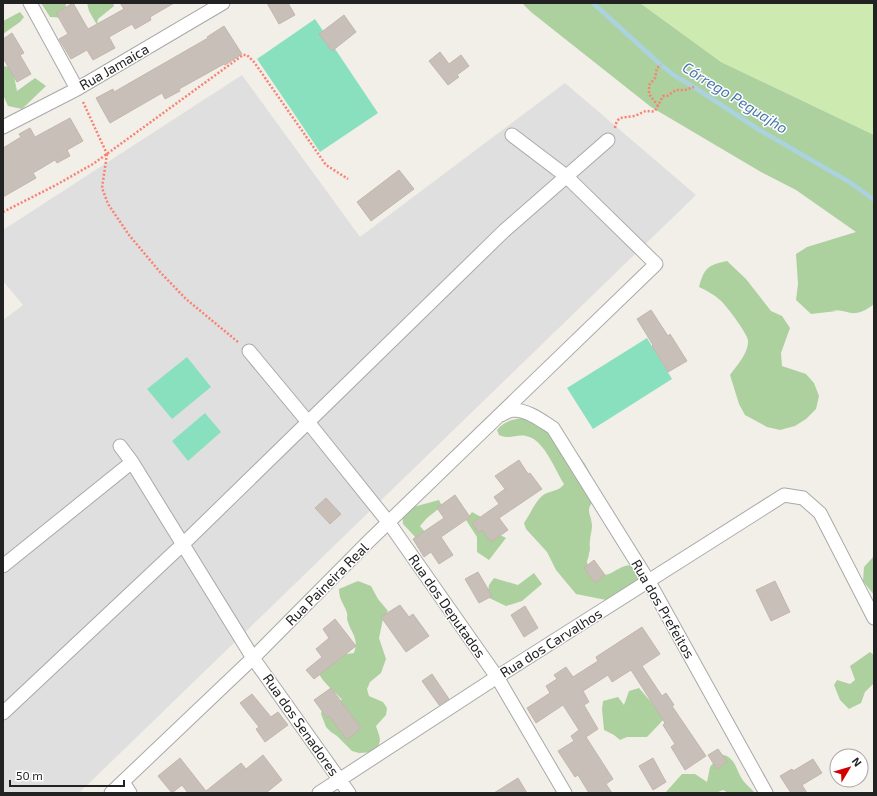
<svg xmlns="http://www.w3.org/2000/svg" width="877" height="796" font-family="'Exo 2',sans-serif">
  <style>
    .residential { fill: #e0dfdf }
    .grass { fill: #cdebb0 }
    .forest { fill: #add19e }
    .pitch { fill: #88e0be }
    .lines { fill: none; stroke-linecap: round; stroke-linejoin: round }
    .stream { stroke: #aad3df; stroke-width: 4.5 }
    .building { fill: #c7bfb8; stroke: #c4b6ab }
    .street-casing { stroke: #a9a9a9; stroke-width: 15 }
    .path { stroke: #fa8072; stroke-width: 2.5; stroke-dasharray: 2 2; stroke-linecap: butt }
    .street { stroke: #fff; stroke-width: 13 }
    .labels { text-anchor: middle; stroke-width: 3; stroke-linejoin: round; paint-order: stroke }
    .street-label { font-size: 14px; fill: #222; stroke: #fff }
    .water-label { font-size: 15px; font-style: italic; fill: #4a7aab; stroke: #fff }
  </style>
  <rect width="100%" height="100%" fill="#f2efe9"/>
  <path class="residential" d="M242,75L360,237L565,83L696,195L79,793H3V320L23,305L3,281V230Z"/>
  <path class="grass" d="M640,3H874V135L721,62Z"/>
  <path class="forest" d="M41,3H66L65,18L50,17Z
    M87,3H113L114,6L98,19L97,25L89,11Z
    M522,3H640L721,62L874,135V304C869,308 863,312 856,313C848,314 843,309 832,311H837L811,314L796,300L798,284L796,254L807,247L856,232L796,190L761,172L651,107L531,12Z
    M20,12L24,17L20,22L3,34V21Z
    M3,66L12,67L17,91L35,78L46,86L22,109L8,106L3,95Z
    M727,261L746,279L771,311L782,316L790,328L781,353L782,366L806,374L814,383L819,396L816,409L806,419L795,426L780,430L767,427L745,415L739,404L730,375C737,365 749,353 748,340C747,333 726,305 720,300C713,294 706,290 699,287C704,268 708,265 727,261Z
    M535,417L565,437L585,464L594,481V501C584,510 592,515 592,526C592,531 590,536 590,541C589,545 591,550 589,553C589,557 587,559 587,562C588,568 594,573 599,576C603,575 607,575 611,573C619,569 623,565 632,565L640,574L639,580L611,601L576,594L556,570L547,552L526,529L524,523C530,515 534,503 542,496C549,490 559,492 564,484C555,470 544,439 526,436C516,434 509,440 499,435L497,430C507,418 521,418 535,417Z
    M439,500L442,506L427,518L420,526L425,532L418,540L403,524L402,510Z
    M472,512L481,517L487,528L506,538L489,560L477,552V537L466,520Z
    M874,556V595L863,581L864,567Z
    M534,573L542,584L522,601L506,606L487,597L489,585L494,578L518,585Z
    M358,581L371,586L378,599L388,611L383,619L379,638L386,659L381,673L370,682L367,689L369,696L383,702L387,708L386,715L376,726C380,738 383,741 374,752L359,753L352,751L337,736L331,732L326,727L321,714L323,707L328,702L342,700C335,691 324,684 319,674L334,647L347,654L354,653C359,638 352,635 348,622C346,619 348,616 347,613C344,603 339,601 339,589Z
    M870,652L874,655V683L865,692L861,703L849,709L840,700L834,685L837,680L850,684L855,680L850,666Z
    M639,688L665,718L647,737H627L620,740L614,735L604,730L602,709L603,701L618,697L624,705L629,691Z
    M720,754C736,757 735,768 742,779C745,784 751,788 755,793H728L723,790L716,793H665L682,774H695L707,782L710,767Z"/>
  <path class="pitch" d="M315,19L378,113L320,152L257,59Z
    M647,338L672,379L593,429L567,388Z
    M187,357L211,387L172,419L147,389Z
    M205,413L221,432L188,461L172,441Z"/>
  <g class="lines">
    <path class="stream" d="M593,3L661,65L675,76L694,87L758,129L851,183L874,200"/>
  </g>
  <path class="building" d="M73,3L88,29L124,9L120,3H174L150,17L151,20L135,29L132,24L109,37L115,48L93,60L87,50L71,59L59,39L68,34L56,13Z
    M267,3H288L295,15L279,24Z
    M344,15L356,32L332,51L319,34Z
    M224,26L242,54L225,65L224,64L179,89L180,91L165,99L162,93L110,123L96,98L113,89L114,92L208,38L207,37Z
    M12,33L24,53L20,55L31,74L17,82L3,58V39Z
    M440,52L449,64L461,55L469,66L457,75L459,77L448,85L429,61Z
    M70,118L83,141L67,150L70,156L57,163L55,160L33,173L36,178L3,197V148L21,137L19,134L30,128L35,137Z
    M399,170L414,189L371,221L357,202Z
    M651,310L668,336L670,334L687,361L668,372L652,346L653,345L637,319Z
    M519,460L528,474L530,473L542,489L499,518L508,530L491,542L482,530L479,533L472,523L499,504L494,497L505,489L495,476Z
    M455,495L470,517L441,537L453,555L439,564L431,552L424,557L413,539L444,518L437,508Z
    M326,498L341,514L330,524L315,508Z
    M594,560L605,575L595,583L584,568Z
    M478,572L492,596L479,603L465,579Z
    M775,581L790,612L771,621L756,590Z
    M400,605L409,617L413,614L429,636L406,652L381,617Z
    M525,606L538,628L524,637L511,615Z
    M335,619L356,646L314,679L306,670L322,657L316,649L329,638L323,629Z
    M642,627L660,654L642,666L662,696L666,693L674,705L672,706L706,756L685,770L671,747L675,744L663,725L665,723L631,670L612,682L608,675L583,691L589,702L584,705L598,729L586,737L613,779L606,784L612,793H589L578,775L575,777L558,751L574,741L571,736L579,730L563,705L536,723L527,708L550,693L546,686L557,679L554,675L566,667L573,677L598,661L596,657Z
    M432,674L449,699L439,705L422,681Z
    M331,688L361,728L347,740L329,716L327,718L314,700Z
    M252,694L271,717L278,712L288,725L265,742L256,729L259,727L240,703Z
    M718,749L727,762L717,769L708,755Z
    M263,755L282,780L266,793H188L182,785L172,793L158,776L180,758L206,791L241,763L246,769Z
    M653,758L666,782L653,790L639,766Z
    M813,759L822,773L802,785L807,793H791L780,776L792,769L793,771Z
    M518,778L527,793H494Z"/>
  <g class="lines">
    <g class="street-casing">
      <path id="street" d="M30,3L77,89
        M3,127L77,89L223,3
        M249,351L308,422L389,523L497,677L565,793
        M501,415C504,413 509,411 513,410C528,410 542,421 553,428L649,582L766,793
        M132,462L253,658L349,793
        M3,566L132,462L120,446
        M3,713L183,544L504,231L608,140
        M123,782L130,793
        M111,793L253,658L369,541L656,264L566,176L512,135
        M319,793L497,677L784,495L803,498L820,513L874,618"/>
    </g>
    <path class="path" d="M83,102L107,154
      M658,106L649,94V85L655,78L657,68L661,65
      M615,128C617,115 624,118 634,116C638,115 642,112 646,111C649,111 652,112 655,111L663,96H667L676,90H685L694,87
      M107,154L102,188L108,204L129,235L160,272L186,299L238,342
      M3,212L56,185L93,164L243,55H247L254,62L326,165L348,179"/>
    <use href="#street" class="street"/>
  </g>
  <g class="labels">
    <g class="street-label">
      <text transform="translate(114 67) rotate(-30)" y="5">Rua Jamaica</text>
      <text transform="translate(327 584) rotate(-45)" y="5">Rua Paineira Real</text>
      <text transform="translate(447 606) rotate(55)" y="5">Rua dos Deputados</text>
      <text transform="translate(663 609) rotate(60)" y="5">Rua dos Prefeitos</text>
      <text transform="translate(551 643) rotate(-32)" y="5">Rua dos Carvalhos</text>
      <text transform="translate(301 725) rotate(55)" y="5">Rua dos Senadores</text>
    </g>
    <g class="water-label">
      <text transform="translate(735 98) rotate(32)" y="5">Córrego Peguajho</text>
    </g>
  </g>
  <rect width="877" height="796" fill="none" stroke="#222222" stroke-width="8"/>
  <g transform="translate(849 768) rotate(52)"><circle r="19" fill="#ffffff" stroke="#a7a7a7"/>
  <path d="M0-3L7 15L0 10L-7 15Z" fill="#d40000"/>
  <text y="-6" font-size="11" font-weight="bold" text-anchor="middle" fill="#222222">N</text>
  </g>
  <path d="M10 780v6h114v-6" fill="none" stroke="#222222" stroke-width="2"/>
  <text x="16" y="780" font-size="12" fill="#222222" stroke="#ffffff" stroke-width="3" paint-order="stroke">50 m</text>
</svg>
